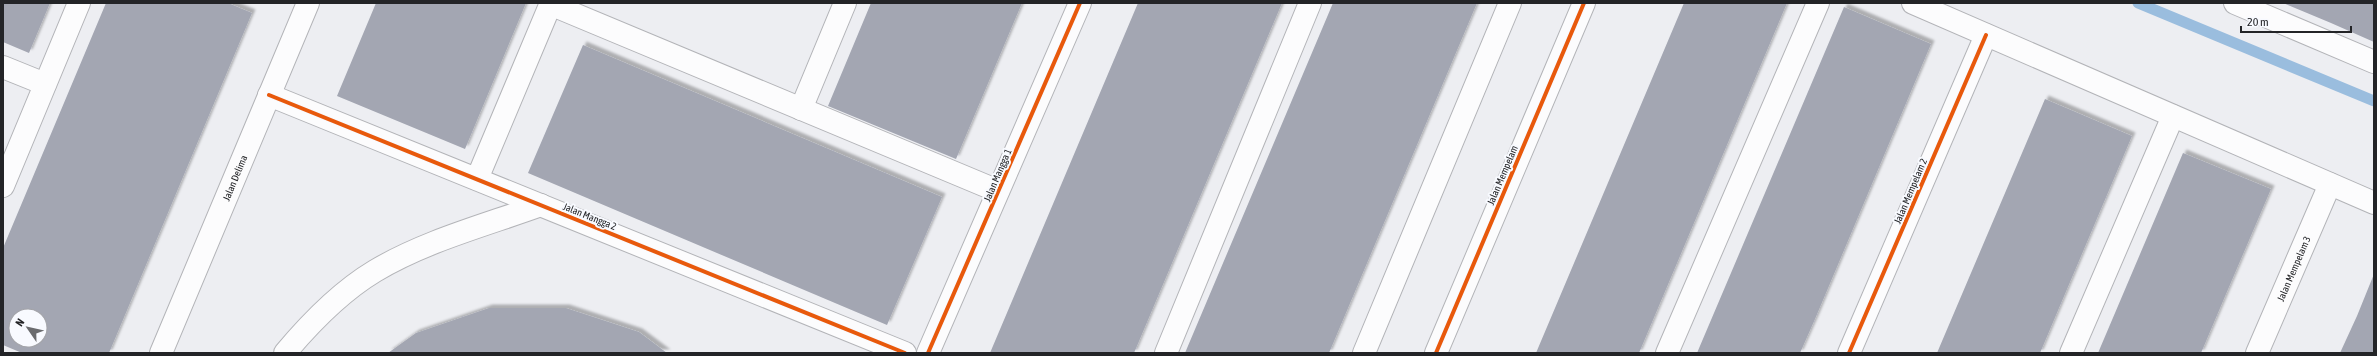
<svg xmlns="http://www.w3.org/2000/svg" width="2377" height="356" font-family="'Asap Condensed',sans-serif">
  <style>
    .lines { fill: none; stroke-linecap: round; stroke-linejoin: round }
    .stream { stroke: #9abdde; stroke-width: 11 }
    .building { fill: #a3a6b2; fill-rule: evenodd; filter: url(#shadow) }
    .minor-casing { stroke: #b3b4b8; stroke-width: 24 }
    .minor { stroke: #fcfcfd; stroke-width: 22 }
    .cycleway-casing { stroke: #f8faff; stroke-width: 6 }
    .cycleway { stroke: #e8590c; stroke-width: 4 }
    .labels { text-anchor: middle; stroke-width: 4; stroke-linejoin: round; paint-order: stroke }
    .street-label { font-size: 10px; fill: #232427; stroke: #f8faff }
  </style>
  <defs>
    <filter id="shadow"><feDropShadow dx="3.5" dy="-3.5" stdDeviation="1" flood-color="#0004"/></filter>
  </defs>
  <rect width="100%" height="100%" fill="#edeef2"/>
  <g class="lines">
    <path class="stream" d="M2138,3L2374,101"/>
  </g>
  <path class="building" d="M3,3H50L29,53L3,42Z
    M106,3H228L252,13L109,353H22L3,345V248ZM16,316H40V340H16Z
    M376,3H526L465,149L337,96Z
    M871,3H1022L956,159L828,106Z
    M1138,3H1282L1134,353H990Z
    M1333,3H1477L1329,353H1185Z
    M1684,3H1787L1639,353H1536Z
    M2283,3H2374V42L2331,23Z
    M1844,7L1931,44L1815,319L1800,353H1697Z
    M583,45L942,197L887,325L528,173Z
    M2045,99L2132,136L2059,308L2040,353H1937Z
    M2183,153L2271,189L2226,294L2201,353H2098Z
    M2374,274V353H2340L2357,316Z
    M489,308H566L639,332L667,353H388L416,333Z"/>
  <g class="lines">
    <g class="minor-casing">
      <g id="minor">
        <path d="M1913,3L2374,203"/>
        <path d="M2235,3L2374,62"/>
        <path d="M550,4L998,191"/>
        <path d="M3,67L45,84"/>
        <path d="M269,95L905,353"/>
        <path d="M801,109L845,3"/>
        <path d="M477,179L551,3"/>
        <path d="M3,186L79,3"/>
        <path id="s1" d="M161,353L308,3"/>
        <path d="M285,353C311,322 340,292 375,271C425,241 486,225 541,205"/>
        <path d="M928,353L1080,3"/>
        <path d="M1166,353L1310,3"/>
        <path d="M1364,353L1510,3"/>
        <path d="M1436,353L1584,3"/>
        <path d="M1667,353L1818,3"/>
        <path d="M1849,353L1986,35"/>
        <path d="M2071,353L2173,116"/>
        <path id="s2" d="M2257,353L2330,184"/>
      </g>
    </g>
    <use href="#minor" class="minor"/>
    <g class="cycleway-casing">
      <path id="cycleway" d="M269,95L905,353
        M928,353L1080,3
        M1436,353L1584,3
        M1849,353L1986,35"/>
    </g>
    <use href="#cycleway" class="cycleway"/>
  </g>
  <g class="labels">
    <g class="street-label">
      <text transform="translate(997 175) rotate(-67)" y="4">Jalan Mangga 1</text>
      <text transform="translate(1502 175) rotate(-67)" y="4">Jalan Mempelam</text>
      <text dy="4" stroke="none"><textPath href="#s1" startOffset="190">Jalan Delima</textPath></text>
      <text transform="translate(1910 191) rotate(-67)" y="4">Jalan Mempelam 2</text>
      <text transform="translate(590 216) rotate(22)" y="4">Jalan Mangga 2</text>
      <text dy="4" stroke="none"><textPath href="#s2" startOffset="92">Jalan Mempelam 3</textPath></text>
    </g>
  </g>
  <rect width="2377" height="356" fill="none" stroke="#232427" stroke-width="8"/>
  <g transform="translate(28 328) rotate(304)"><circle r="19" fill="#f8faff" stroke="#a3a4a9"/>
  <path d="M0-3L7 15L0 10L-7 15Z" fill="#6a6b6e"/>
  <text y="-6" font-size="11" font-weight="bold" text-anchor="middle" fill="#232427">N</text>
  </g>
  <path d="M2241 26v6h110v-6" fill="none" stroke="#232427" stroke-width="2"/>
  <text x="2247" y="26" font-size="12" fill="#232427" stroke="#f8faff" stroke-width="3" paint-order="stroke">20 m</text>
</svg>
